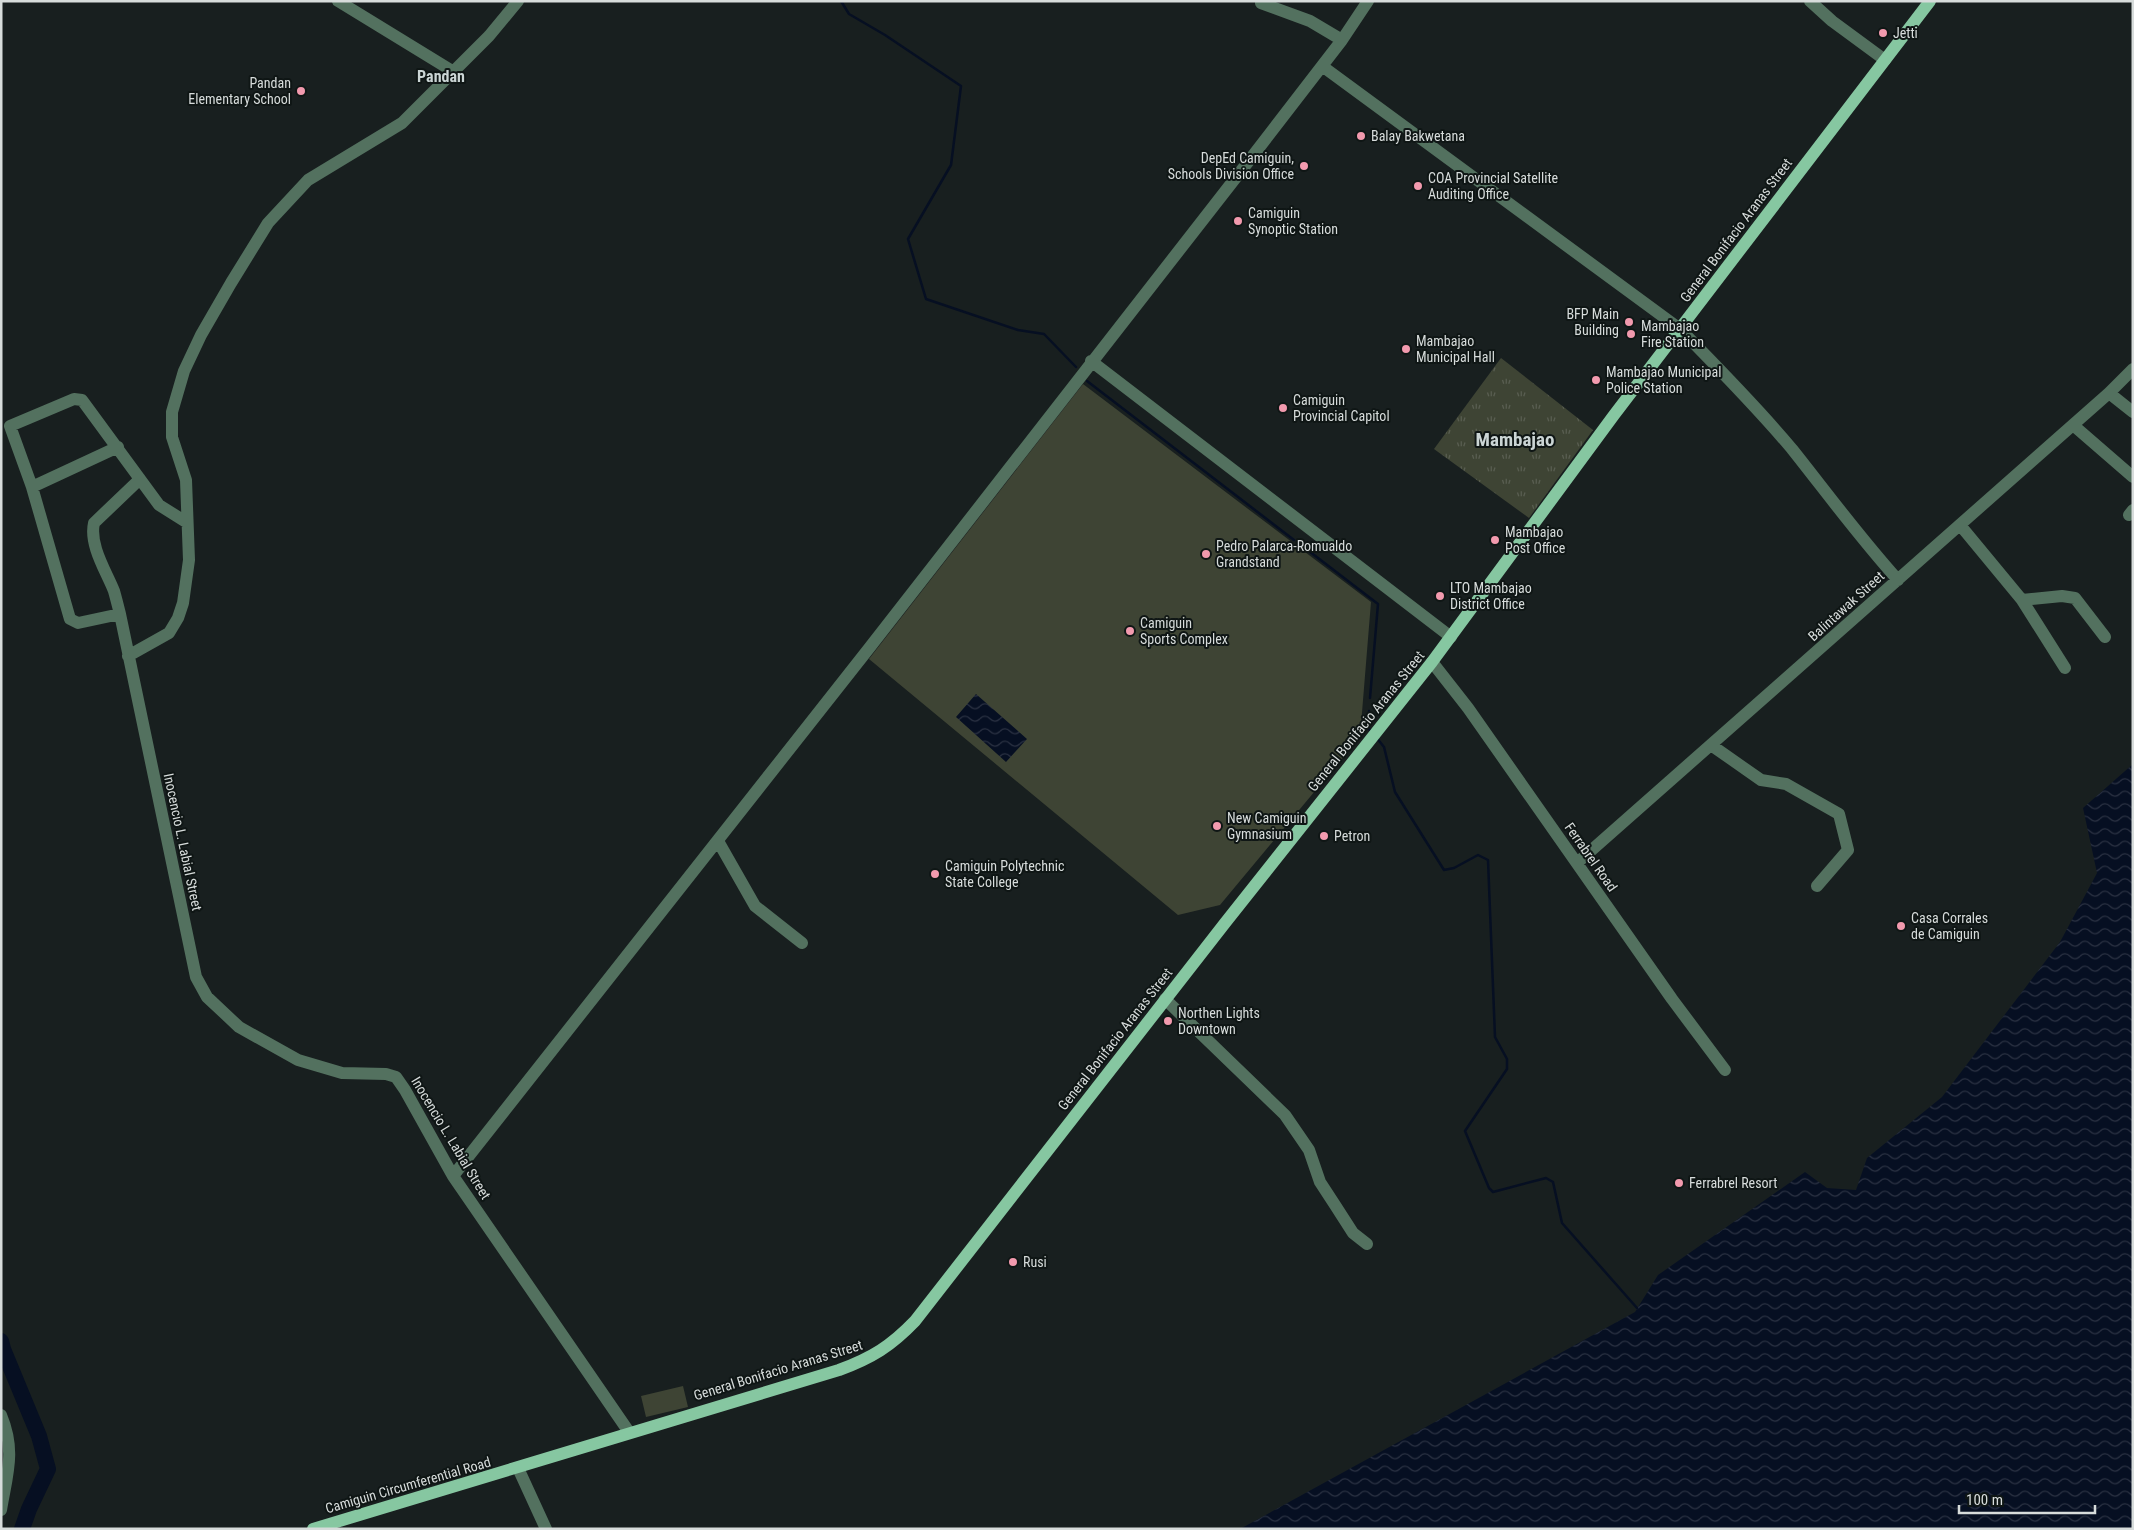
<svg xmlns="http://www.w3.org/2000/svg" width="2134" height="1530" font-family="'Roboto Condensed',sans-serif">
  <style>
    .grass { fill: url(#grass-tufts) }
    .pitch { fill: #3e4434 }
    .water { fill: url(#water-waves) }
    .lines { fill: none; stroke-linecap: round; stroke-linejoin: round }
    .stream { stroke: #060f22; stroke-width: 2.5 }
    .river { stroke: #060f22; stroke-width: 16 }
    .minor { stroke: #53715f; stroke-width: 12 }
    .major { stroke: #86c7a1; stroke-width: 12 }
    .poi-dot { fill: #f29aae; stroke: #0f1615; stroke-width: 2 }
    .labels { text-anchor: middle; stroke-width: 4; stroke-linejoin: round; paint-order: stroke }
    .poi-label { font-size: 14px; fill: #d7dcdb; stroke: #0f1615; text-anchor: start }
    .street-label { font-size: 14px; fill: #d7dcdb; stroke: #0f1615 }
    .quarter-label { font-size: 16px; font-weight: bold; fill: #cbd5d5; stroke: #0f1615 }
    .district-label { font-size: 19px; font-weight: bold; fill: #cbd5d5; stroke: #0f1615 }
  </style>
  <defs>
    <pattern id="grass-tufts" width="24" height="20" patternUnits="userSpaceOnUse" patternTransform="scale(1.25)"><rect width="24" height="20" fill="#3e4434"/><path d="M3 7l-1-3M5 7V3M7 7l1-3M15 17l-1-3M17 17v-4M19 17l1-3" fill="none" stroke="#595e51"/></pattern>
    <pattern id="water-waves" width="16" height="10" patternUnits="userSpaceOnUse" patternTransform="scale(1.25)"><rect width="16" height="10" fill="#060f22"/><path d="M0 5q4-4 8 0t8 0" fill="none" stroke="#2a3142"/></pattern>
  </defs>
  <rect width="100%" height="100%" fill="#181f1f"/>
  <path class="grass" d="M1501,358L1593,430L1529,518L1434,449Z"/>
  <path class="pitch" d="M1083,384L1371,602L1360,737L1220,905L1178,915L869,659Z
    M683,1386L688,1407L646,1417L641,1396Z"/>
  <path class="water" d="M976,694L1027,739L1006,762L956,717Z
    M2133,764V1529H1240L1635,1312L1658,1275L1805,1172L1827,1188L1856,1190L1867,1158L1942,1097L2060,942L2097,873L2083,808Z"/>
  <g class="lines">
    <path class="stream" d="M841,1L849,14L885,35L961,86L951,165L908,239L926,299L1018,330L1044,334L1076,367
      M1087,381L1294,540
      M1305,548L1378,604L1370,698
      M1369,711L1368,728L1371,731
      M1376,737L1384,747L1395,792L1444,870L1454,868L1478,855L1488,860L1495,1037L1507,1059V1069L1465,1131L1489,1188L1493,1192L1546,1178L1553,1182L1562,1223L1637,1308"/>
    <path class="river" d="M1,1341L3,1349L39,1436L48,1469L29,1509L22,1529"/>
    <path class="minor" d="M338,1L454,72
      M1810,1L1832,21L1885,60
      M1261,3L1310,21L1342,40
      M1322,66L1680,329C1718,368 1757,407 1792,449C1827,493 1860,538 1898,580
      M1091,361L1451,637
      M2109,393L2133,412
      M2073,425L2133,477
      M140,479L94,523C89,545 106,571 114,591C116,598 118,606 120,614L196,977L207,997L239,1027L298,1060L342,1073L386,1074L396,1077L405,1090L453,1176L629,1432
      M32,487L118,447
      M2129,515L2133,510
      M1960,525L2022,600L2065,668
      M2022,600L2062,596L2075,598L2105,637
      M120,614L78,623L70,619L32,487L10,426L74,399L82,400L159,505L186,522
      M128,656L169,633L178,618L183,603L189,560L186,480L172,437V412L184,371L201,335L231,283L268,223L308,180L402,123L489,36L518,1
      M1432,662L1468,708L1672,999L1725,1070
      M1711,745L1761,780L1786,784L1839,814L1848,850L1817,886
      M718,841L755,906L802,943
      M1577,863L2109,393L2133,369
      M1165,999L1285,1115L1309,1150L1320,1182L1335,1205L1353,1233L1367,1244
      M453,1176L870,647L1248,162L1342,40L1368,1
      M1,1415C16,1451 7,1474 1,1510
      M518,1468L546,1529"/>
    <path class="major" d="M313,1529C489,1477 663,1422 839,1370C872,1358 891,1346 915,1321L1225,923L1432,662L1614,415L1930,1"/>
  </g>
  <g class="poi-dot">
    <circle cx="1883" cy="33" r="5"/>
    <circle cx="301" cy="91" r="5"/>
    <circle cx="1361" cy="136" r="5"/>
    <circle cx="1304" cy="166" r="5"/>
    <circle cx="1418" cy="186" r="5"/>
    <circle cx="1238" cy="221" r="5"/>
    <circle cx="1629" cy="322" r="5"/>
    <circle cx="1631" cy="334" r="5"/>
    <circle cx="1406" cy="349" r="5"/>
    <circle cx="1596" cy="380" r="5"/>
    <circle cx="1283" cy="408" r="5"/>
    <circle cx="1495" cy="540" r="5"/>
    <circle cx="1206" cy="554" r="5"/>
    <circle cx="1440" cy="596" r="5"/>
    <circle cx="1130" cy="631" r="5"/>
    <circle cx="1217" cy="826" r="5"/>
    <circle cx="1324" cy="836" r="5"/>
    <circle cx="935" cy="874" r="5"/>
    <circle cx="1901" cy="926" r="5"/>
    <circle cx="1168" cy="1021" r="5"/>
    <circle cx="1679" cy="1183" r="5"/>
    <circle cx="1013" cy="1262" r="5"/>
  </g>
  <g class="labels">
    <g class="poi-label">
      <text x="1893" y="38">Jetti</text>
      <text x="291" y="88" text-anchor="end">Pandan<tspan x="291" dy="16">Elementary School</tspan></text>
      <text x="1371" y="141">Balay Bakwetana</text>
      <text x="1294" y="163" text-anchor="end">DepEd Camiguin,<tspan x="1294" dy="16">Schools Division Office</tspan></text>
      <text x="1428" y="183">COA Provincial Satellite<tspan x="1428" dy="16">Auditing Office</tspan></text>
      <text x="1248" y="218">Camiguin<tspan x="1248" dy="16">Synoptic Station</tspan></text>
      <text x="1619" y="319" text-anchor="end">BFP Main<tspan x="1619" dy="16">Building</tspan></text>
      <text x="1641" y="331">Mambajao<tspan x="1641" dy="16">Fire Station</tspan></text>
      <text x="1416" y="346">Mambajao<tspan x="1416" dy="16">Municipal Hall</tspan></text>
      <text x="1606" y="377">Mambajao Municipal<tspan x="1606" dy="16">Police Station</tspan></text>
      <text x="1293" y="405">Camiguin<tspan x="1293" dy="16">Provincial Capitol</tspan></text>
      <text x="1505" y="537">Mambajao<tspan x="1505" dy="16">Post Office</tspan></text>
      <text x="1216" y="551">Pedro Palarca-Romualdo<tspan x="1216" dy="16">Grandstand</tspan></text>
      <text x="1450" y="593">LTO Mambajao<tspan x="1450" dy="16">District Office</tspan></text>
      <text x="1140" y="628">Camiguin<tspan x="1140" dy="16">Sports Complex</tspan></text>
      <text x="1227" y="823">New Camiguin<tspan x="1227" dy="16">Gymnasium</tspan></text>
      <text x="1334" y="841">Petron</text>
      <text x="945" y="871">Camiguin Polytechnic<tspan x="945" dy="16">State College</tspan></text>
      <text x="1911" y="923">Casa Corrales<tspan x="1911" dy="16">de Camiguin</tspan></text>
      <text x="1178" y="1018">Northen Lights<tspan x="1178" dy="16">Downtown</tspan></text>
      <text x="1689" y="1188">Ferrabrel Resort</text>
      <text x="1023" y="1267">Rusi</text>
    </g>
    <g class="street-label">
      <text transform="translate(1736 230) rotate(-53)" y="5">General Bonifacio Aranas Street</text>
      <text transform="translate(1846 606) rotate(-42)" y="5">Balintawak Street</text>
      <text transform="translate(1366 721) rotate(-51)" y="5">General Bonifacio Aranas Street</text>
      <text transform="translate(183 842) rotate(78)" y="5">Inocencio L. Labial Street</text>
      <text transform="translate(1591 857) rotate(55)" y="5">Ferrabrel Road</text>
      <text transform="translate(1115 1039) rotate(-52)" y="5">General Bonifacio Aranas Street</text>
      <text transform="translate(451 1138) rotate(59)" y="5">Inocencio L. Labial Street</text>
      <text transform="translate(778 1370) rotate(-17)" y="5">General Bonifacio Aranas Street</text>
      <text transform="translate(408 1485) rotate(-16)" y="5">Camiguin Circumferential Road</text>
    </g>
    <g class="quarter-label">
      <text x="441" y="82">Pandan</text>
    </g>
    <g class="district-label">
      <text x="1515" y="446">Mambajao</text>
    </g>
  </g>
  <rect width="2134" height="1530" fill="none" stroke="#d7dcdb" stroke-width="5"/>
  <path d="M1959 1505v8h136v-8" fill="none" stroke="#d7dcdb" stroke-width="2.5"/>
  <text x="1966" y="1505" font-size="15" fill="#d7dcdb" stroke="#0f1615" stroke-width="4" paint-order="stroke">100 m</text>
</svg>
